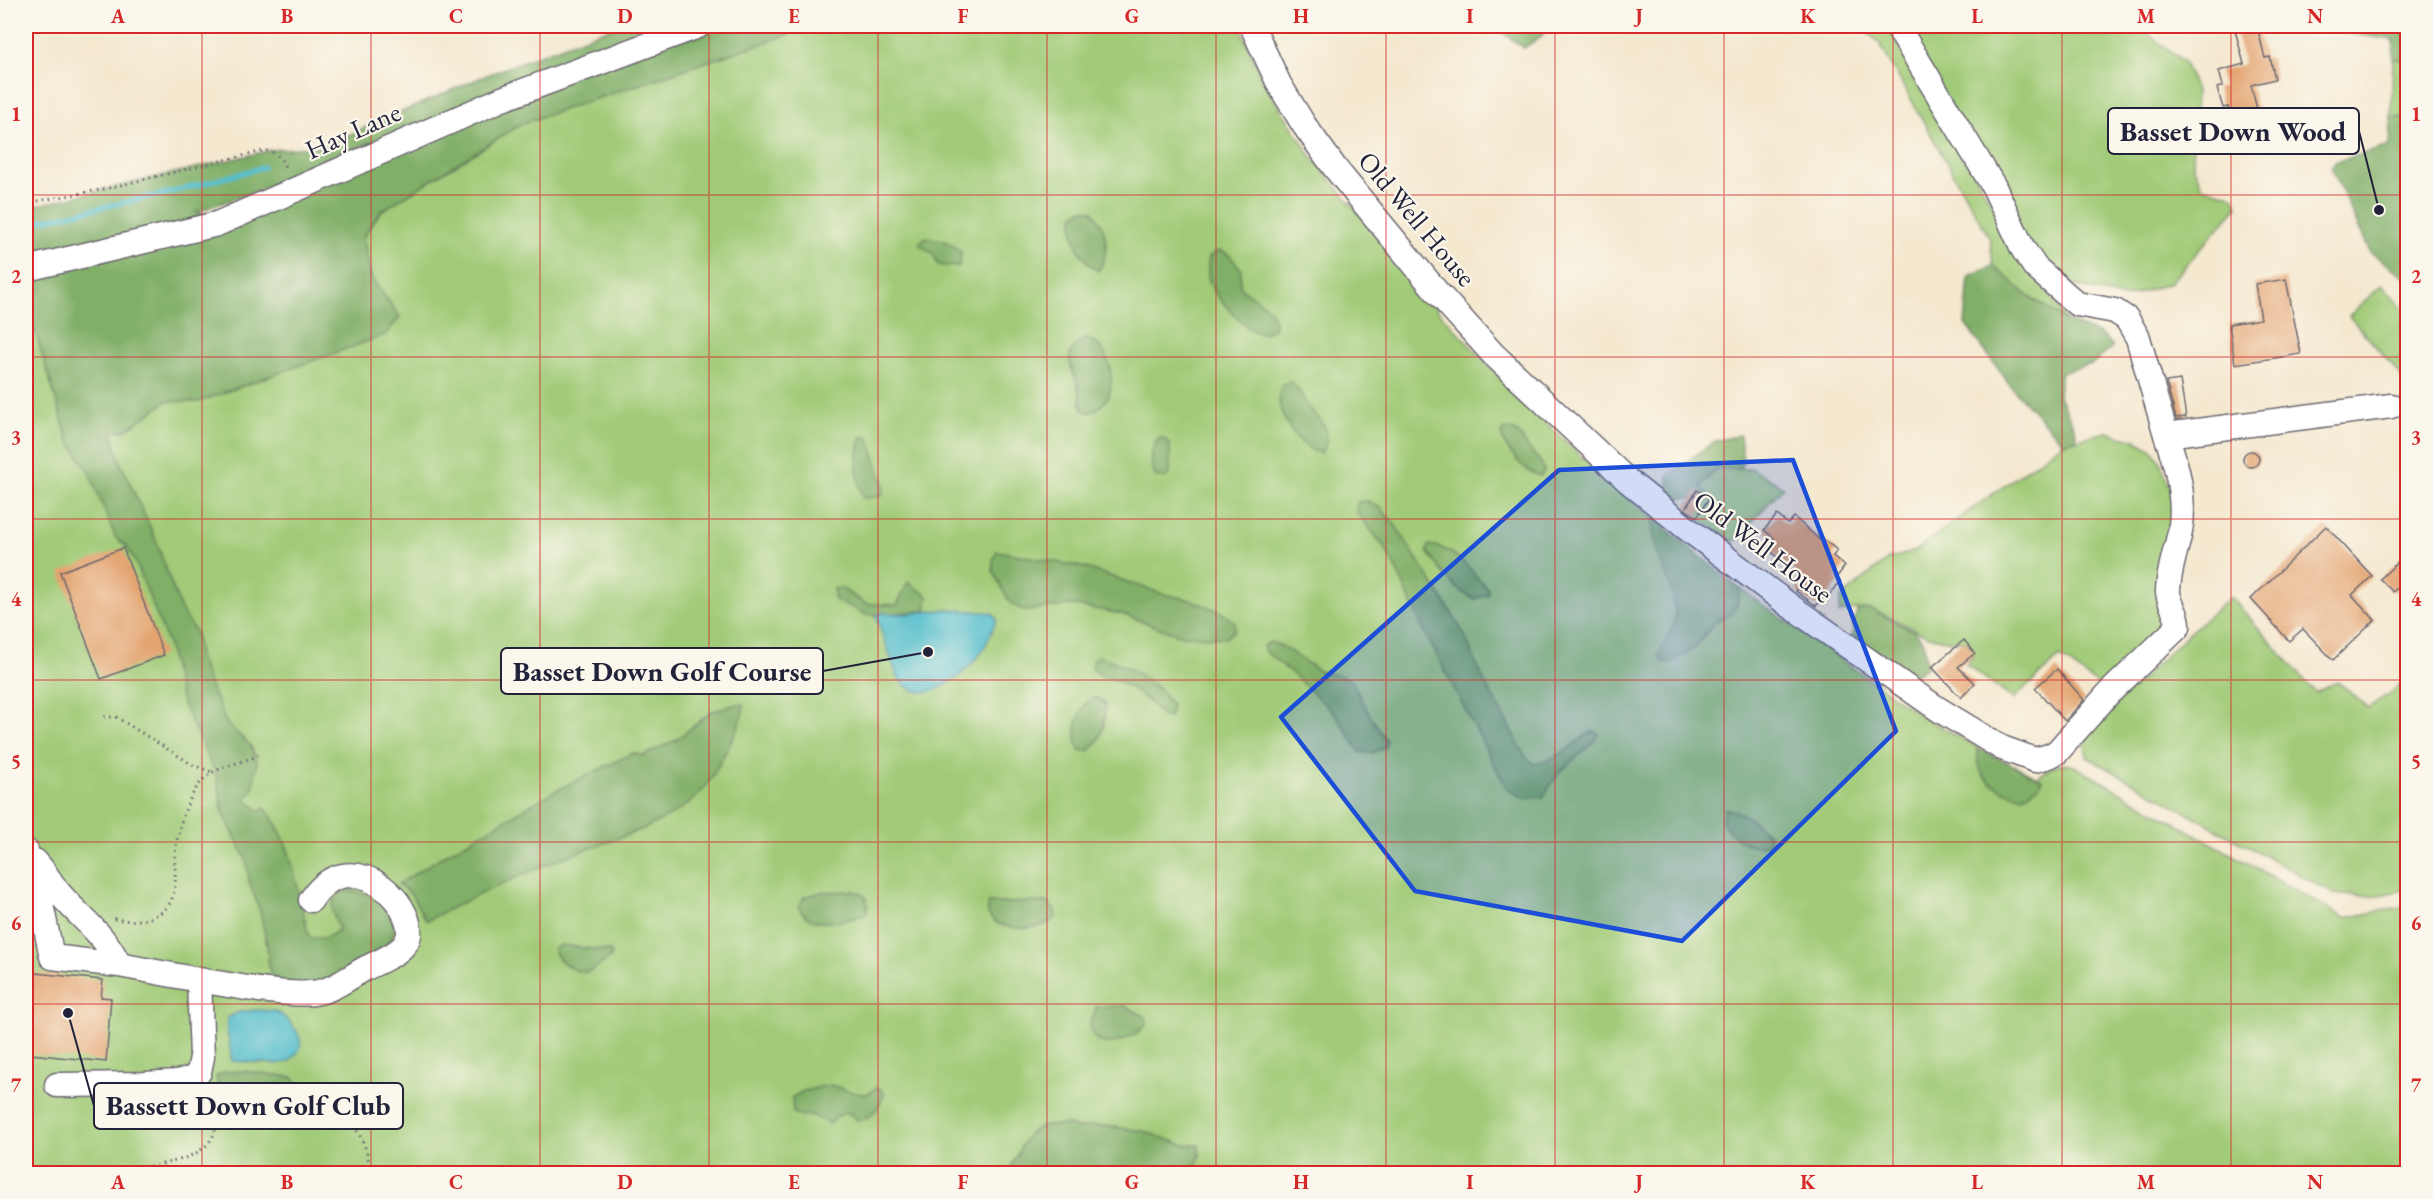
<svg xmlns="http://www.w3.org/2000/svg" width="2433" height="1199" font-family="'EB Garamond',serif">
  <style>
    .green { fill: #a1cb78; stroke: #62765a; stroke-width: 1.5 }
    .forest { fill: #80af68; stroke: #516852; stroke-width: 1.5; fill-rule: evenodd }
    .water { fill: #50bccb; stroke: #396f83; stroke-width: 1.5 }
    .lines { fill: none; stroke-linecap: round; stroke-linejoin: round }
    .stream { stroke: #50bccb; stroke-width: 5 }
    .building { fill: #e3a471 }
    .minor-casing { stroke: #6c676f; stroke-width: 27 }
    .path { stroke: #6c676f; stroke-width: 3; stroke-dasharray: 1.5 4.5; stroke-linecap: butt }
    .minor { stroke: #fff; stroke-width: 24 }
    .marked { fill: #1d4ed8; fill-opacity: 0.2; stroke: #1d4ed8; stroke-width: 4.5; stroke-linejoin: round }
    .grid { fill: none; stroke: #d62828; stroke-width: 1.5; stroke-opacity: 0.55 }
    .labels { text-anchor: middle; stroke-width: 4.5; stroke-linejoin: round; paint-order: stroke }
    .street-label { font-size: 27px; fill: #22223b; stroke: #fbf7ec }
    .leader { fill: none; stroke: #22223b; stroke-width: 2 }
    .callout-dot { fill: #22223b; stroke: #fbf7ec; stroke-width: 2 }
    .callout { fill: #fbf7ec; stroke: #22223b; stroke-width: 2 }
    .callout-label { font-size: 28px; text-anchor: middle; font-weight: bold; fill: #22223b }
    .neatline { fill: none; stroke: #d62828; stroke-width: 2 }
    .grid-label { font-size: 20px; text-anchor: middle; font-weight: bold; fill: #d62828 }
  </style>
  <rect width="100%" height="100%" fill="#fbf7ec"/>
  <filter id="ink" filterUnits="userSpaceOnUse"><feTurbulence type="fractalNoise" baseFrequency=".0167" numOctaves="2"/><feDisplacementMap in="SourceGraphic" scale="12" xChannelSelector="R" yChannelSelector="G"/><feConvolveMatrix kernelMatrix="1 2 1 2 8 2 1 2 1" color-interpolation-filters="sRGB"/></filter>
  <filter id="wash" filterUnits="userSpaceOnUse"><feTurbulence type="fractalNoise" baseFrequency=".008" numOctaves="4" result="noise"/><feDisplacementMap in="SourceGraphic" scale="24" xChannelSelector="R" yChannelSelector="G"/><feGaussianBlur stdDeviation="1.35" result="paint"/><feColorMatrix in="noise" values="0 0 0 0 0 0 0 0 0 0 0 0 0 0 0 0 0 1.4 0 .05"/><feComposite in="paint" operator="in"/></filter>
  <g filter="url(#wash)">
    <rect width="100%" height="100%" fill="#f4e8cf"/>
    <path class="green" d="M814,26H1240L1262,80L1309,153L1441,314L1514,393L1603,477L1740,589L1919,714L1978,748L2038,777C2050,768 2058,760 2074,766L2345,918L2401,907L2407,903V1173L26,1174V301L68,439L126,430L167,401L198,402L400,317L371,278L363,237L381,211L523,123Z
      M1861,26H1888L2017,247L2067,321L2031,298L1993,266L1990,239L1879,43Z
      M1906,26H2138L2183,61L2196,90L2193,166L2202,186L2234,196L2238,206L2170,283L2124,298L2077,286L2033,258Z
      M2393,59L2407,60V117L2391,118Z
      M2382,285L2407,313V382L2349,316Z
      M2107,432L2135,440L2151,449L2160,461L2174,498L2171,620L2109,693L2060,657L2013,699L1966,664L1974,654L1967,641C1923,643 1910,622 1873,611C1862,607 1850,611 1839,613L1841,598L1888,559L1913,552L2063,443Z
      M1716,469H1752L1783,487L1734,542L1697,517L1709,498L1701,487Z
      M2231,597L2316,693L2337,681L2368,708L2407,681V889C2380,896 2362,898 2334,894L2087,757L2083,736L2191,631Z"/>
    <path class="forest" d="M615,26H814L523,123L381,211L363,237L371,278L400,317L385,335L198,402L167,401L126,430L112,432L121,464L155,538L181,610L196,633L199,656L209,684L227,724L251,746L257,762L253,789L245,799L260,811L264,807C297,846 295,892 310,938C321,939 332,938 339,929C336,921 330,910 333,902C343,874 416,905 387,946L325,984H282L274,978L269,970L267,945L260,911L250,885L246,859L223,813L217,777L181,700L168,644L136,563L126,546L116,538L88,470L68,439L26,301V208L271,150L323,146L482,77ZM373,141L324,182L238,222L196,212L260,190Z
      M1494,26H1541L1543,35L1524,48Z
      M2343,26H2407V60L2393,59L2394,40L2345,33Z
      M2407,117H2408L2407,278L2370,252L2331,167L2335,162L2390,146L2391,118Z
      M1083,209L1092,210C1107,227 1111,252 1098,271C1079,258 1070,238 1074,214Z
      M924,238C940,238 949,241 961,252L959,267L938,265L933,254L919,244Z
      M1221,251L1229,255L1241,269L1240,286C1254,303 1277,302 1274,329C1268,331 1262,335 1256,332C1243,326 1212,294 1209,280C1207,273 1208,265 1209,257L1215,252Z
      M1993,266L2031,298L2067,321L2100,334L2113,346L2092,364L2061,372L2058,394L2075,429L2077,439L2063,443L2013,389L1965,324L1969,276Z
      M1083,339C1107,338 1117,378 1108,397C1104,405 1098,409 1090,413L1082,410C1081,402 1080,393 1078,386C1071,365 1061,354 1083,339Z
      M1291,382C1300,388 1302,398 1308,406C1321,423 1336,431 1321,453C1304,452 1286,426 1281,410C1278,402 1279,394 1281,386Z
      M1504,429C1523,431 1520,438 1530,450C1536,458 1542,460 1544,471L1541,476C1525,474 1504,448 1501,433Z
      M1740,435L1743,462L1740,469H1716L1701,486L1709,498H1667L1668,476L1715,441Z
      M868,436L884,485L883,494L877,497L863,498C856,478 855,457 862,437Z
      M1159,438H1164L1170,444V473L1165,478L1157,477C1148,467 1151,448 1159,438Z
      M1367,501L1381,508L1395,525L1444,601L1463,632L1485,683L1526,757L1534,764L1547,761L1562,753L1588,734L1594,731L1599,734L1596,740L1557,775L1543,797L1524,798L1507,789L1422,627L1400,577L1385,548L1357,512V502Z
      M1653,518L1740,589L1737,606L1732,613L1715,622L1695,648L1671,663L1664,662L1659,657C1661,643 1673,632 1675,618C1677,583 1648,550 1653,518Z
      M1429,545C1456,548 1470,570 1488,589V594L1475,599C1454,591 1440,570 1427,551Z
      M997,551L1083,567L1163,594L1187,599L1219,611L1235,622L1234,631L1225,638L1179,635L1122,614L1071,605L1025,611L1011,604L1000,585L993,570V560Z
      M908,582L928,596L926,611L867,615L835,600L833,589L841,588L866,604L897,605Z
      M1870,609L1916,632L1924,644L1927,667L1910,678L1852,638L1853,622L1858,610Z
      M1270,642L1282,646L1319,671L1342,676L1352,681L1369,714L1386,740L1385,748L1371,753L1360,752L1336,715L1295,676L1265,651L1263,646Z
      M1099,656C1128,666 1156,680 1172,706L1170,716L1164,717C1152,704 1138,691 1122,683C1109,676 1105,680 1092,668L1093,660Z
      M1091,698H1097L1105,703C1105,721 1104,741 1088,751L1079,750C1072,732 1077,711 1091,698Z
      M737,704L744,705C742,724 733,738 724,755C716,771 707,788 693,800C653,832 602,842 555,861C511,879 468,899 426,921L411,894L398,884L443,856L555,791L633,753L643,756L676,740L711,712Z
      M1977,748L2043,780C2039,785 2033,793 2025,795C2013,798 1991,785 1983,775C1978,768 1978,756 1977,748Z
      M1725,809C1743,810 1757,824 1769,835L1768,844C1751,851 1728,836 1722,820Z
      M854,891C866,894 869,899 867,912L864,915C845,921 809,931 799,907L804,897L822,892Z
      M1047,902L1054,909L1056,916C1043,936 979,932 988,903Z
      M561,945L610,951L612,954L611,957C604,961 595,971 587,972C575,974 556,960 554,949Z
      M1125,1006L1146,1017V1025C1134,1038 1098,1056 1090,1029C1087,1020 1096,1016 1096,1007Z
      M243,1071L292,1077L314,1100L268,1096L221,1097L216,1076L225,1072Z
      M829,1085C845,1087 863,1102 876,1088L881,1089L884,1094C879,1107 872,1120 857,1120C847,1108 840,1113 830,1124L812,1115L801,1116L793,1113L792,1097L804,1091Z
      M1046,1125H1069L1080,1129L1090,1126H1107L1143,1131L1184,1145H1199L1200,1156L1193,1173H1010C1011,1164 1015,1159 1019,1151C1027,1134 1028,1131 1046,1125Z"/>
    <path class="water" d="M949,609L992,613L997,619C992,630 988,643 981,653C962,677 922,713 897,676L876,616L882,613L904,614Z
      M256,1010L275,1011C285,1016 304,1034 300,1047C299,1053 293,1058 288,1062L275,1064L232,1061L227,1030V1018L239,1012Z"/>
    <g class="lines">
      <path class="stream" d="M26,224L172,192L264,167"/>
    </g>
    <g id="blocks">
      <path class="building" d="M2234,26H2257L2265,58L2270,57L2275,79L2251,85L2260,121L2233,128L2228,107L2223,108L2217,88L2223,86L2219,71L2244,64Z
        M2286,279L2301,354L2235,364L2229,324L2261,319L2255,284Z
        M2180,380L2186,417L2176,418L2166,382Z
        M2243 459a8 8 0 1 1 16 0a8 8 0 1 1-16 0Z
        M1697,490L1709,498L1697,517L1685,509Z
        M1777,515L1788,524L1794,517L1820,540L1821,538L1837,550L1833,556L1845,566L1836,578L1840,581L1827,598L1824,596L1816,606L1796,591L1804,580L1766,547L1774,538L1764,530Z
        M2326,526L2372,576L2352,595L2375,620L2333,660L2303,629L2289,641L2251,599Z
        M123,548L164,655L101,679L60,572Z
        M2408,552V577L2393,592L2380,579Z
        M1964,640L1975,653L1958,667L1975,683L1961,698L1932,667Z
        M2057,669L2084,700L2065,721L2035,688Z
        M26,972L103,980L101,997L111,998L106,1062L31,1054L33,1030L26,1029Z"/>
    </g>
  </g>
  <g filter="url(#ink)">
    <use href="#blocks" fill-opacity="0" stroke="#6c676f" stroke-width="1.5"/>
    <g class="lines">
      <g class="minor-casing">
        <path id="minor" d="M1252,26L1279,84L1304,125L1335,168L1437,292L1493,354L1628,481L1685,527L1793,608L1938,709L2002,748L2035,760L2049,756L2057,752L2109,693L2178,627C2179,614 2169,605 2168,592C2168,572 2176,551 2180,532C2186,499 2177,465 2166,435
          M1897,26L1994,187L2023,249L2035,267L2077,304L2115,311L2127,319L2138,338L2166,435L2391,406
          M26,269L217,224L502,99L698,26
          M26,851L37,885L52,957L119,965L199,980L202,1057L199,1072L193,1078L177,1082L145,1084L57,1085
          M35,861C45,871 51,884 60,894C81,919 106,935 119,965
          M199,980C231,985 282,996 313,993C333,991 349,977 366,968C378,962 397,955 405,944C427,915 353,835 311,900"/>
      </g>
      <path class="path" d="M26,203L100,190L263,151C277,150 281,159 287,170
        M104,717H116L193,765L212,772
        M114,919C143,924 174,918 175,883C176,874 174,865 175,856C177,832 185,801 201,782C215,765 239,765 258,755
        M216,1104L254,1105L340,1111C354,1121 372,1152 368,1169L361,1174
        M121,1174C132,1168 144,1167 157,1165C207,1156 227,1140 212,1087"/>
      <use href="#minor" class="minor"/>
    </g>
  </g>
  <path class="marked" d="M1793,460L1896,731L1682,941L1415,891L1281,717L1559,470Z"/>
  <path class="grid" d="M202,26V1174M371,26V1174M540,26V1174M709,26V1174M878,26V1174M1047,26V1174M1216,26V1174M1386,26V1174M1555,26V1174M1724,26V1174M1893,26V1174M2062,26V1174M2231,26V1174M26,195H2408M26,357H2408M26,519H2408M26,680H2408M26,842H2408M26,1004H2408"/>
  <g class="labels">
    <g class="street-label">
      <text transform="translate(353 131) rotate(-24)" y="9">Hay Lane</text>
      <text transform="translate(1417 219) rotate(50)" y="9">Old Well House</text>
      <text transform="translate(1763 547) rotate(37)" y="9">Old Well House</text>
    </g>
  </g>
  <path class="leader" d="M2379 210L2359 131M928 652L823 671M68 1013L94 1106"/>
  <g class="callout-dot">
    <circle cx="2379" cy="210" r="6"/>
    <circle cx="928" cy="652" r="6"/>
    <circle cx="68" cy="1013" r="6"/>
  </g>
  <g class="callout">
    <rect x="2108" y="108" width="251" height="46" rx="6"/>
    <rect x="501" y="648" width="322" height="46" rx="6"/>
    <rect x="94" y="1083" width="309" height="46" rx="6"/>
  </g>
  <g class="callout-label">
    <text x="2233" y="141">Basset Down Wood</text>
    <text x="662" y="681">Basset Down Golf Course</text>
    <text x="248" y="1115">Bassett Down Golf Club</text>
  </g>
  <rect width="2433" height="1199" fill="none" stroke="#fbf7ec" stroke-width="66"/>
  <rect x="33" y="33" width="2367" height="1133" class="neatline"/>
  <g class="grid-label">
    <text x="118" y="23">A</text>
    <text x="287" y="23">B</text>
    <text x="456" y="23">C</text>
    <text x="625" y="23">D</text>
    <text x="794" y="23">E</text>
    <text x="963" y="23">F</text>
    <text x="1132" y="23">G</text>
    <text x="1301" y="23">H</text>
    <text x="1470" y="23">I</text>
    <text x="1639" y="23">J</text>
    <text x="1808" y="23">K</text>
    <text x="1977" y="23">L</text>
    <text x="2146" y="23">M</text>
    <text x="2315" y="23">N</text>
    <text x="16" y="121">1</text>
    <text x="2416" y="121">1</text>
    <text x="16" y="283">2</text>
    <text x="2416" y="283">2</text>
    <text x="16" y="444">3</text>
    <text x="2416" y="444">3</text>
    <text x="16" y="606">4</text>
    <text x="2416" y="606">4</text>
    <text x="16" y="768">5</text>
    <text x="2416" y="768">5</text>
    <text x="16" y="930">6</text>
    <text x="2416" y="930">6</text>
    <text x="16" y="1092">7</text>
    <text x="2416" y="1092">7</text>
    <text x="118" y="1189">A</text>
    <text x="287" y="1189">B</text>
    <text x="456" y="1189">C</text>
    <text x="625" y="1189">D</text>
    <text x="794" y="1189">E</text>
    <text x="963" y="1189">F</text>
    <text x="1132" y="1189">G</text>
    <text x="1301" y="1189">H</text>
    <text x="1470" y="1189">I</text>
    <text x="1639" y="1189">J</text>
    <text x="1808" y="1189">K</text>
    <text x="1977" y="1189">L</text>
    <text x="2146" y="1189">M</text>
    <text x="2315" y="1189">N</text>
  </g>
</svg>
